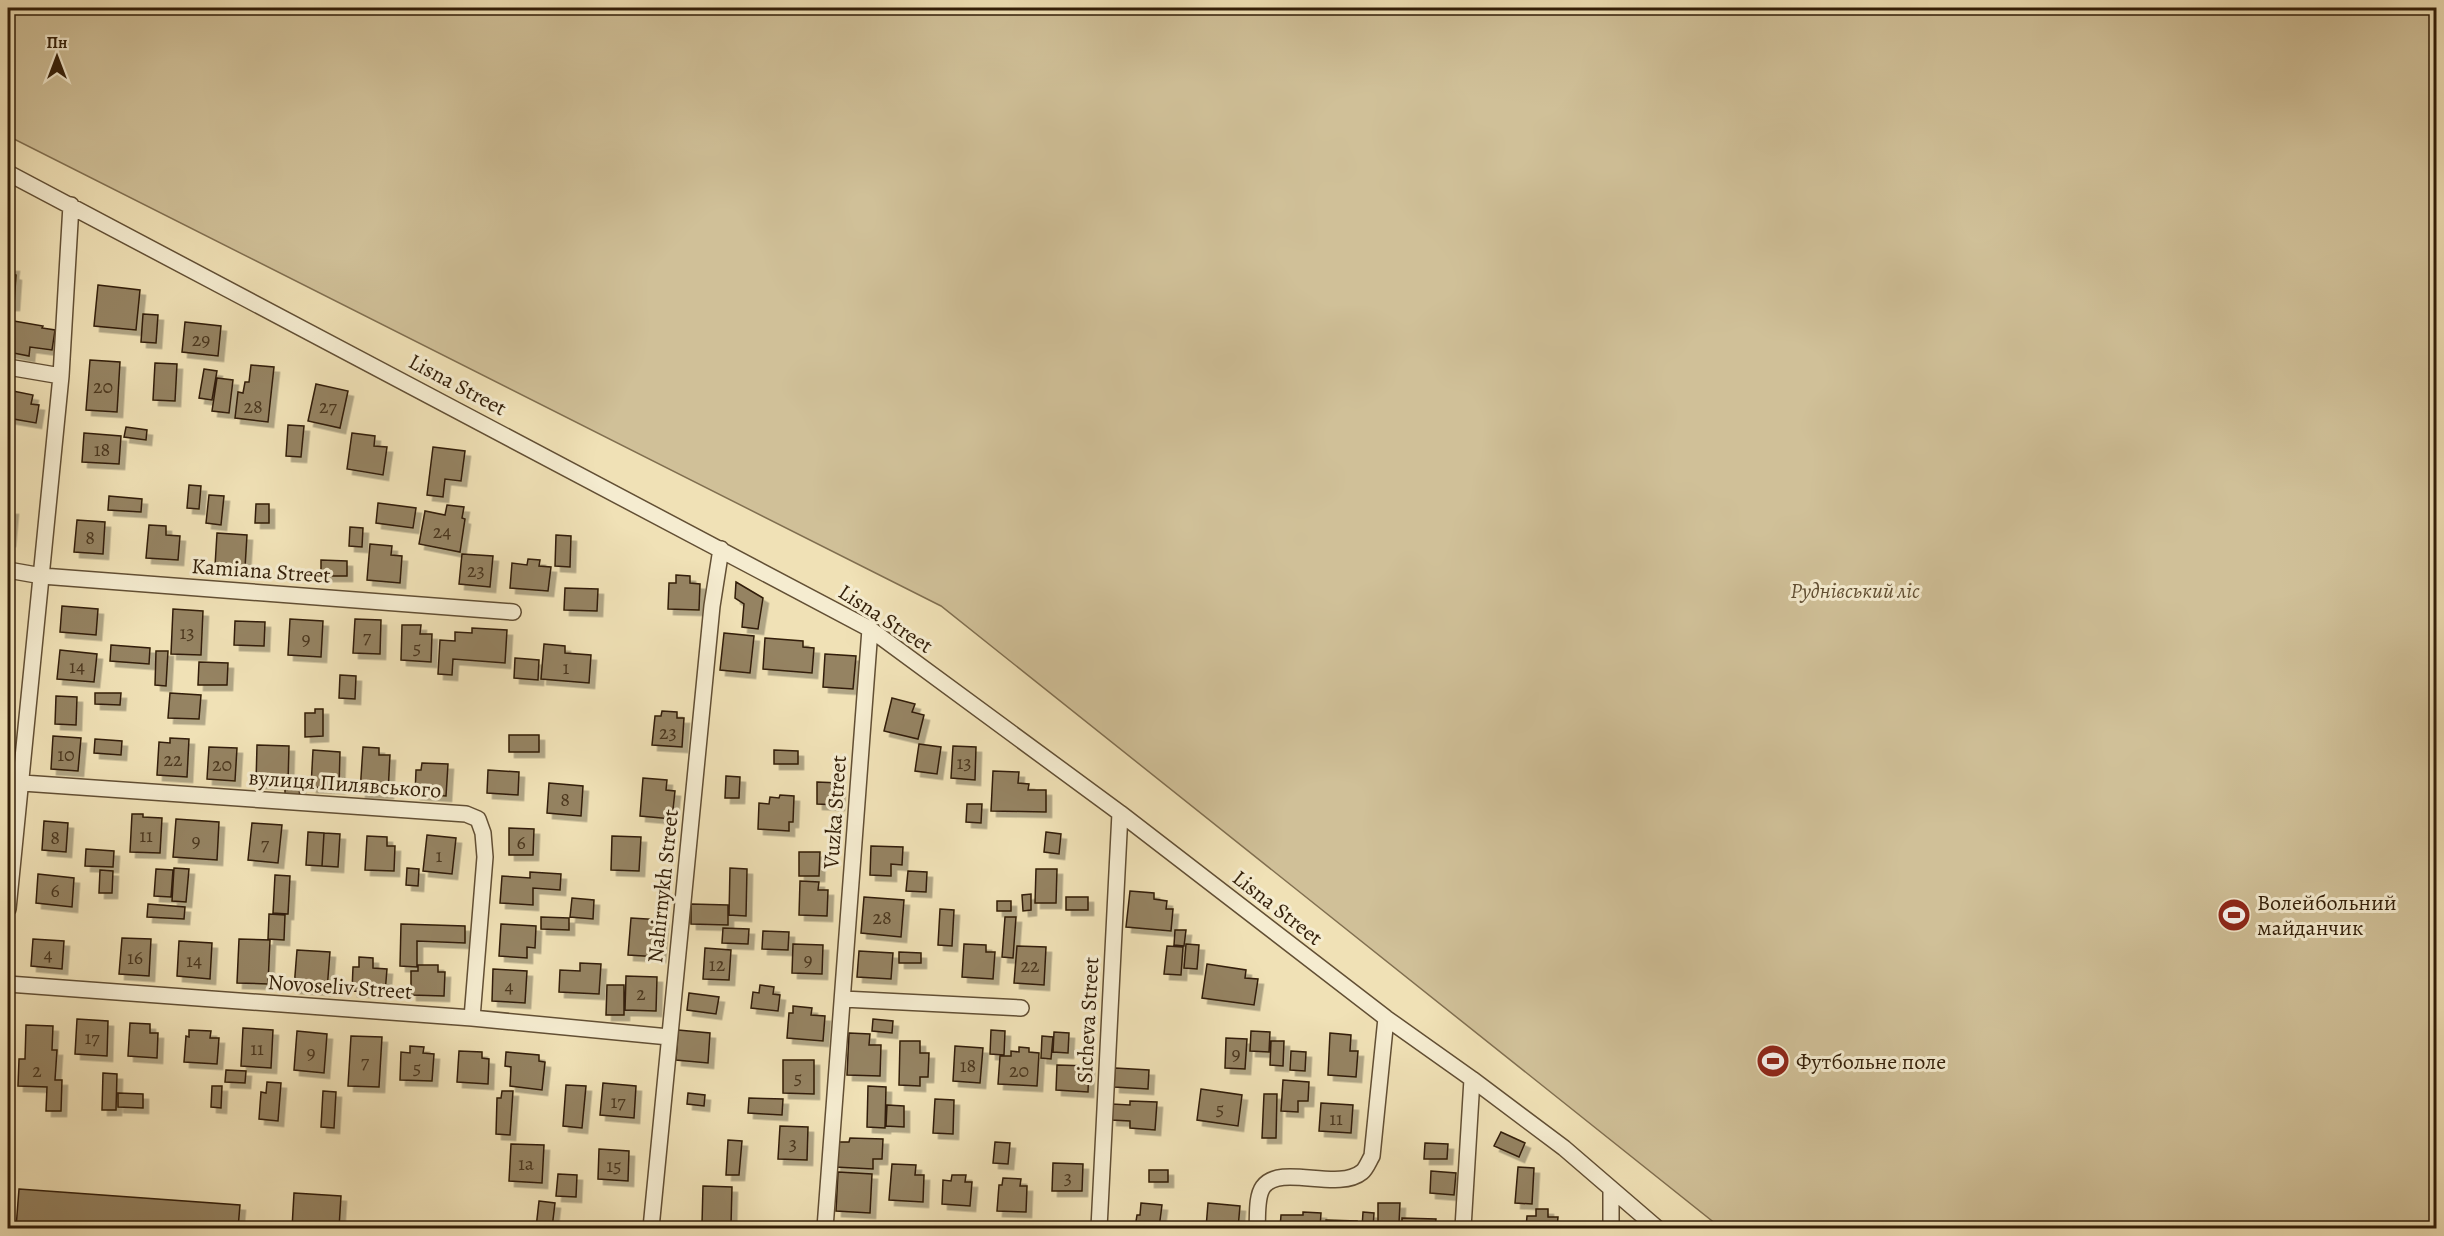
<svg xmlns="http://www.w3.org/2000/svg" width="2444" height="1236" font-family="Alegreya,serif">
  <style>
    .green { fill: #d0c098; stroke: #816f50; stroke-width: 1.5 }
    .building { fill: #958362; stroke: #321e08; stroke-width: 1.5; filter: url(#shadow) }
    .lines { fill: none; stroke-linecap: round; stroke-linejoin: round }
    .minor-casing { stroke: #624f34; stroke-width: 18 }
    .minor { stroke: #f5ecd0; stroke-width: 15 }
    .labels { text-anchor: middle; stroke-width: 6; stroke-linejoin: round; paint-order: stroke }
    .number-label { font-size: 20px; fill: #4b371e }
    .street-label { font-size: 22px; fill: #321e08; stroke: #f5ecd0 }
    .park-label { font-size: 22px; font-style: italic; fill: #614f33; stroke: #f5ecd0 }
    .poi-label { font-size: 22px; fill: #321e08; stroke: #f5ecd0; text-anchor: start }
  </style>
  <defs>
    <filter id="shadow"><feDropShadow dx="5.5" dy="5.5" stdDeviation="0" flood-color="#0004"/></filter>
  </defs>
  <rect width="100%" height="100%" fill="#f0e1b6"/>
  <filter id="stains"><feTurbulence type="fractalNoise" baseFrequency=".00333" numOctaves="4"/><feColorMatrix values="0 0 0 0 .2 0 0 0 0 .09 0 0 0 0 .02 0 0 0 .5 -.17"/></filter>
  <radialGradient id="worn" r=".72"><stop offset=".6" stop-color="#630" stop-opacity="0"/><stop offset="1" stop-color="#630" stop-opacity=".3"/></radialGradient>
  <path class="green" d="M8,8H2436V1228H1721L941,606L8,136Z"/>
  <path class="building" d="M8,266H14L13,274L16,275L14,305H8Z
    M98,285L140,290L136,330L94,326Z
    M143,314L158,315L156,343L141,342Z
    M8,320L43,326L42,328L55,330L52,350L30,347L29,356L8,352Z
    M185,322L221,326L218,356L182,352Z
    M90,360L120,362L117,412L86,410Z
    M155,363L177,364L175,401L153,400Z
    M251,365L274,367L268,422L235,418L238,392L243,393L245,382H249Z
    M204,369L217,371L212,400L199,398Z
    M217,378L233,380L229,413L212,411Z
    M316,384L348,391L340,428L308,421Z
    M8,390L33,395L31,404L39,405L36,423L8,418Z
    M288,425L304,426L301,457L286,456Z
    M126,427L147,430L146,440L124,437Z
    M84,433L121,436L119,464L82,462Z
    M352,433L375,436L374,446L387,447L383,475L347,469Z
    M433,447L465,451L461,481L445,479L443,497L427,495Z
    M189,485L201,486L199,509L187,508Z
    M209,495L224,496L221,525L206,523Z
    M109,496L142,499L141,512L108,510Z
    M378,503L416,508L413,528L376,523Z
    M256,504H269V523H255Z
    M447,505L464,507L462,518L465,519L460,552L419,544L425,511L445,515Z
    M8,509H13L10,541H8Z
    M77,520L105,522L103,554L74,552Z
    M149,525L166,526V535L180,536L178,560L146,558Z
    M350,527L363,528L362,547L349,546Z
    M217,533L247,535L245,568L215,566Z
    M556,535L571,536L570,567L555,566Z
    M370,544L392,546L391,555L402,556L400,583L367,580Z
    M462,554L493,556L490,587L459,584Z
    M528,559L540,560L539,566L551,567L548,591L510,588L512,563L527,565Z
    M321,560L347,561V576H321Z
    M676,575L690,576V583L700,584L699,610L668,609L669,583H676Z
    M736,582L763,598L758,629L742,627L744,604L735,598Z
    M565,588L598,589L597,611L564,610Z
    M62,606L98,609L96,635L60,632Z
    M173,609L203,611L201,655L171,654Z
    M290,619L323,621L321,657L288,655Z
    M355,619L381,620L380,654L353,653Z
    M235,621L265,622L264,646L234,645Z
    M402,625H421L420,634H432L431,662L401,660Z
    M472,628L507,630L505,663L453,659L452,675L438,674L440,640L455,641V632L472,633Z
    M724,633L754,636L750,673L720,670Z
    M765,638L803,641V647L814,648L812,673L763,669Z
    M544,644L565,646V653L591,655L589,683L541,679Z
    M111,645L150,648L149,664L110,661Z
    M60,650L97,654L94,682L57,679Z
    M156,651H168L166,686L155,685Z
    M825,654L856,656L853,689L823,687Z
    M515,658L539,660L538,680L514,678Z
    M199,662L228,663L227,685H198Z
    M340,675L356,676L355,699L339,698Z
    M95,693H121L120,705L95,704Z
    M170,693L201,695L199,719L168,718Z
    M56,696L77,697L76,725L55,724Z
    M892,698L915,704L912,712L924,715L918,739L884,731Z
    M315,709H323V736L305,737V713H315Z
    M662,711L677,712V718H684L682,747L652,745L655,716H661Z
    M509,735H539V752H509Z
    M53,736L81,738L78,771L51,769Z
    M170,738L189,739L187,777L157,775L159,742L170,743Z
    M95,739L122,741L121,755L94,753Z
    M919,744L941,747L937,774L915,771Z
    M257,745L289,746L288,783H300L299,801H285V784L256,783Z
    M953,746L976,747L975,780L951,778Z
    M209,747L237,748L235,781L207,779Z
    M363,747L379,748V755H390L388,793L360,792Z
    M313,750L340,752L339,788L311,787Z
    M774,750L798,751V764H774Z
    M422,763L448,764L446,796L415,794L416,770H421Z
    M488,770L519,772L518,795L487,793Z
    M993,771L1019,772L1018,783L1029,784L1028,790H1046V812L991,811Z
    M726,776L740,777L739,798H725Z
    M643,778L667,780L666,790L675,791L672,819L640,816Z
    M817,782L840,783L839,805L817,804Z
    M549,783L583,786L581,816L547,813Z
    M780,795L794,796L793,822H789V831L758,829L759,803L769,804L770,797L779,798Z
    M967,804H982L981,823L966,822Z
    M132,814H143V817L162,818L160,853L130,852Z
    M176,819L219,822L217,860L173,857Z
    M44,821L68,823L66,852L42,850Z
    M252,823L282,825L278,863L248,860Z
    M509,828L534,829L533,855H509Z
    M308,832L324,833L322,866L306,865Z
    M1046,832L1061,834L1059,854L1044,852Z
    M324,833L340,834L338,867L322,866Z
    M427,835L456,838L452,874L423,871Z
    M367,836L387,837V846H395L394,871L365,870Z
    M612,836L641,837L639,871L611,870Z
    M871,846L903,847L902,865L891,864V876L870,875Z
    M86,849L114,851L113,867L85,866Z
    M799,852H820L819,876H799Z
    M174,868L189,869L186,902L172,901Z
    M407,868L419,869L418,886L406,885Z
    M730,868L747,869L746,916L729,915Z
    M156,869L173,870L171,897L154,896Z
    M1036,869H1057L1056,903H1035Z
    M100,870L113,871L112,893H99Z
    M908,871L927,872L926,892L906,891Z
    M530,872L561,874L560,890L533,888V905L500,903L502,876L530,878Z
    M38,874L74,878L72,907L36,903Z
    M275,875L290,876L288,914L273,913Z
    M800,881L819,882L818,890H828L827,916L799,915Z
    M1130,891L1154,893V899L1167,901L1166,909H1173L1171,931L1126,927Z
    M1031,894V910L1023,911L1022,895Z
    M864,897L904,900L901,937L861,933Z
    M1066,897H1088V910H1066Z
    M572,898L594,900L593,919L570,917Z
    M997,901H1011V911H997Z
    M148,904L185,907L184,919L147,917Z
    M691,904L728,905V925L691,924Z
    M940,909L954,910L952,946L938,945Z
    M269,914L285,915L284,940L268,939Z
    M541,917L569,918V930L541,929Z
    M1005,917H1016L1013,958L1002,957Z
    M631,918L663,920L660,957L628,955Z
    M401,924L465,926V943L417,941V967L400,966Z
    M501,924L536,926L535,948L527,947V958L499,956Z
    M723,928L749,929L748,944L722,943Z
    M1175,930H1186L1184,946L1174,945Z
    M763,931L789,932L788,950L762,949Z
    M122,938L151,939L149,976L119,974Z
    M33,939L64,941L62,969L31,966Z
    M239,939L270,940L268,984L237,983Z
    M179,941L212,943L210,979L177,976Z
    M793,944L823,945L822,974L792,973Z
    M964,944L986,945V952H995L993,979L962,977Z
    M1186,944L1199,945L1197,969L1184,968Z
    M1017,946L1046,947L1044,985L1014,983Z
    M1167,946L1183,947L1181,975L1164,974Z
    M705,948L731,950L729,980L703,979Z
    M297,950L330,952L327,990L294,988Z
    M859,951L893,953L891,979L857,977Z
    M899,952L921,953V963H899Z
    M359,957L373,958V968L387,969L385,993L352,991L353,967H359Z
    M580,963L601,964L599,994L559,992L560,970L580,971Z
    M1207,964L1246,970L1245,978L1258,979L1254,1005L1202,998Z
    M418,965H438V972H445L444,996L411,995V971H418Z
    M493,969L527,971L525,1003L492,1001Z
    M626,976L657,977L656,1011L625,1010Z
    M607,985H624V1015H606Z
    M760,985L774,987L773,994L780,995L778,1011L751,1008L753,992L759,993Z
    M689,993L719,997L716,1014L687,1010Z
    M793,1006L812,1008L811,1015L825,1016L823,1041L787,1038L789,1013H793Z
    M77,1019L108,1021L107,1056L75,1054Z
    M873,1019L893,1021L892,1033L872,1031Z
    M130,1023L150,1024V1033H158L157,1058L128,1056Z
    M26,1025L53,1026L52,1050H57L55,1080H62L61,1111H46L47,1087L18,1086L19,1059H25Z
    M243,1028L273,1030L271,1068L241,1066Z
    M189,1030L211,1031L210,1038H219L217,1064L184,1062L186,1036L189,1037Z
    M678,1030L710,1033L708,1063L676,1060Z
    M991,1030L1005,1031L1004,1055L990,1054Z
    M297,1031L327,1034L324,1073L294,1070Z
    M1251,1031L1270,1032L1269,1052L1250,1051Z
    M1054,1032L1069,1033L1068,1053L1053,1052Z
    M849,1033L870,1034L869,1045H881L880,1076L847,1075Z
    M1330,1033L1351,1035L1350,1051H1358L1356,1077L1328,1075Z
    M351,1036L382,1037L379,1087L348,1086Z
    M1042,1036L1053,1037L1051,1059L1041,1058Z
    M1226,1038L1247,1039L1245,1069L1225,1068Z
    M900,1041H920V1053H929L928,1077H920V1086L899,1085Z
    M1271,1041H1284L1283,1066L1270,1065Z
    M410,1046L424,1047L423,1053L434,1054L432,1081L400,1080L401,1052L410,1053Z
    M955,1046L983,1048L980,1083L953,1081Z
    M1019,1047L1029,1048V1052L1039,1053L1037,1086L998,1084L1000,1056H1011V1051L1019,1052Z
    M459,1051L482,1052V1058L489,1059L488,1084L457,1082Z
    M1291,1051L1306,1052L1305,1071L1290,1070Z
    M506,1052L539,1055V1061L545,1062L542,1090L510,1086L511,1067L505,1066Z
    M783,1060H814V1094L783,1093Z
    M1057,1065L1089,1066L1088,1092L1056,1090Z
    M1115,1068L1149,1070L1148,1089L1114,1087Z
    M226,1070L246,1071L245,1083L225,1082Z
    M103,1073L117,1074L116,1110H102Z
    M1283,1080L1309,1082L1308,1101H1298V1112L1281,1111Z
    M267,1082L281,1083L278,1121L259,1119L261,1092L266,1093Z
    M603,1083L636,1086L634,1118L600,1115Z
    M566,1085L586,1086L582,1128L563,1126Z
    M212,1086H222L221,1108L211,1107Z
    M868,1086L886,1087L885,1128L867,1127Z
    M1201,1089L1242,1095L1238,1126L1197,1120Z
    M323,1091L336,1092L334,1128L321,1127Z
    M502,1091H513L510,1135L496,1134L497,1098H501Z
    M118,1093L143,1094V1108L118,1107Z
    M688,1093L705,1095L704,1106L687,1104Z
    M1264,1094H1277L1276,1138H1262Z
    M749,1098L783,1099L782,1115L748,1113Z
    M935,1099L954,1100L953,1134L933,1133Z
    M1130,1101L1157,1102L1155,1130L1130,1128V1121L1111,1120L1112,1104L1130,1105Z
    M1321,1103L1353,1105L1351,1133L1319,1131Z
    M887,1105L904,1106V1127L886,1126Z
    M780,1126L808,1127L807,1160L778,1159Z
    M1501,1132L1525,1143L1519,1157L1494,1146Z
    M850,1138L883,1139L882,1159H873V1169L835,1167L837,1142H849Z
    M728,1140L742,1141L739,1175H726Z
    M995,1142L1010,1143L1008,1164L993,1163Z
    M1425,1143L1448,1144L1447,1159H1424Z
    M511,1144L544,1145L542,1183L509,1181Z
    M599,1149L629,1151L628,1181L598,1179Z
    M1053,1163L1083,1164L1082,1191H1052Z
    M892,1164L916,1165L915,1175H924L923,1202L889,1200Z
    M1518,1167L1534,1168L1532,1204L1515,1203Z
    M1149,1170H1168V1182H1149Z
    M1431,1171L1456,1173L1454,1195L1430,1193Z
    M838,1172L872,1174L870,1213L836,1211Z
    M558,1174L577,1175L576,1197L556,1196Z
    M952,1175H966L965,1182H972L970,1206L942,1204L943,1180L951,1181Z
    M1003,1178L1021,1179L1020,1186H1027L1026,1212L997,1211L999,1185H1002Z
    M703,1186L732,1187L731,1225L702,1224Z
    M19,1189L240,1205L238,1228H16Z
    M294,1193L341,1196L339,1228H292Z
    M539,1201L555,1203L552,1228H536Z
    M1141,1203L1162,1205L1159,1228H1135L1137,1215H1140Z
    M1208,1203L1240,1206L1238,1228H1206Z
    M1378,1203H1400L1399,1223L1378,1222Z
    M1536,1209H1548V1217H1558L1557,1228H1526L1527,1216H1536Z
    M1303,1212L1321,1213L1320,1228H1280L1281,1215H1303Z
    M1363,1212L1374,1213L1373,1228H1362Z
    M1402,1218L1436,1219L1435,1228H1402Z
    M1326,1220L1357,1221L1356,1228H1325Z"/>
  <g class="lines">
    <g class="minor-casing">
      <path id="minor" d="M8,173L870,629L1120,813L1386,1018L1472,1079L1564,1148L1657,1228
        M8,367L61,376
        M8,570L42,576L513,612
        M8,782L466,814L478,819L483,833L485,857L472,1018
        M8,909L61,376L71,205
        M8,984L472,1018L669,1037
        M843,999L1021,1008
        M1611,1191V1228
        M651,1228L712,606L721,549
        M825,1228L870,629
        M1099,1228L1120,813
        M1257,1228C1258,1216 1256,1197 1263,1187C1280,1163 1338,1192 1362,1172C1366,1169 1369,1161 1372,1156L1386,1018
        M1463,1228L1472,1079"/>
    </g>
    <use href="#minor" class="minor"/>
  </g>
  <defs>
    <g id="stadium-disc" transform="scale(1.725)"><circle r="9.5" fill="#8f2418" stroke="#f5ecd0"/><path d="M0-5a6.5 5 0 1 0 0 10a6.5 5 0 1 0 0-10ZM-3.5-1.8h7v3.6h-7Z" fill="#fff"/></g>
  </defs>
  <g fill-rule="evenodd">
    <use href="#stadium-disc" x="2234" y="915"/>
    <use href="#stadium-disc" x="1773" y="1061"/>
  </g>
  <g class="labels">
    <g class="number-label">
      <text x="201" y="346">29</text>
      <text x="103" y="393">20</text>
      <text x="253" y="413">28</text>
      <text x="328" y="413">27</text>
      <text x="102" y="456">18</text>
      <text x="442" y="538">24</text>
      <text x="90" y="544">8</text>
      <text x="476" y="577">23</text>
      <text x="187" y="639">13</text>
      <text x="367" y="643">7</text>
      <text x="306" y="645">9</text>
      <text x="417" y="654">5</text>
      <text x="77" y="673">14</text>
      <text x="566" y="674">1</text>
      <text x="668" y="739">23</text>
      <text x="66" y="761">10</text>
      <text x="173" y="766">22</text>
      <text x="964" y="769">13</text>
      <text x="222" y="771">20</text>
      <text x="565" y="806">8</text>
      <text x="146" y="842">11</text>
      <text x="55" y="844">8</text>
      <text x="196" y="847">9</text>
      <text x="521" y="849">6</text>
      <text x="265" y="850">7</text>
      <text x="439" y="862">1</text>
      <text x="55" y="897">6</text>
      <text x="882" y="924">28</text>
      <text x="48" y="961">4</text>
      <text x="135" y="964">16</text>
      <text x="808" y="966">9</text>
      <text x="194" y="967">14</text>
      <text x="717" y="971">12</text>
      <text x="1030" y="972">22</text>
      <text x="509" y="993">4</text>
      <text x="641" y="1000">2</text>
      <text x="92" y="1044">17</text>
      <text x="257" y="1055">11</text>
      <text x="311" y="1059">9</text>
      <text x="1236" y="1060">9</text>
      <text x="365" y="1068">7</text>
      <text x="968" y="1072">18</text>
      <text x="417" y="1074">5</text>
      <text x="37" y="1077">2</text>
      <text x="1019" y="1077">20</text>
      <text x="798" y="1084">5</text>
      <text x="618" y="1108">17</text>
      <text x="1220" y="1115">5</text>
      <text x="1336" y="1125">11</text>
      <text x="793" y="1150">3</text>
      <text x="526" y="1170">1а</text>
      <text x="614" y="1172">15</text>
      <text x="1068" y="1184">3</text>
    </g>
    <g class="street-label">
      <text transform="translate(458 384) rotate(28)" y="8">Lisna Street</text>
      <text transform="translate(261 570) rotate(4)" y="8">Kamiana Street</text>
      <text transform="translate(886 618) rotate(33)" y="8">Lisna Street</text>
      <text transform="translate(345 783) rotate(4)" y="8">вулиця Пилявського</text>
      <text transform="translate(834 812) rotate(-86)" y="8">Vuzka Street</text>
      <text transform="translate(662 886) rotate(-84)" y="8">Nahirnykh Street</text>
      <text transform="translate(1278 907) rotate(38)" y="8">Lisna Street</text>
      <text transform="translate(340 986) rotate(4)" y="8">Novoseliv Street</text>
      <text transform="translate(1087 1020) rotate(-87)" y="8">Sicheva Street</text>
    </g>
    <g class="park-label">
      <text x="1855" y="598">Руднівський ліс</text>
    </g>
    <g class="poi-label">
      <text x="2257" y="910">Волейбольний<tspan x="2257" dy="25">майданчик</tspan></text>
      <text x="1796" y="1069">Футбольне поле</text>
    </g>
  </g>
  <rect width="2444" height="1236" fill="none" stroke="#f0e1b6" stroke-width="30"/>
  <rect x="9" y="9" width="2426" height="1218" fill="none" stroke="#321e08" stroke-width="3"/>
  <rect x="15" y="15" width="2414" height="1206" fill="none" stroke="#321e08" stroke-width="1.5"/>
  <g transform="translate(57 57)" stroke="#f5ecd0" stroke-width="4.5" paint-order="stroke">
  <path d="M0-4.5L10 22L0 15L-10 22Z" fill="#321e08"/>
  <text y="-9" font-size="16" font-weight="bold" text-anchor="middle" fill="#321e08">Пн</text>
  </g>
  <rect width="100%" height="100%" filter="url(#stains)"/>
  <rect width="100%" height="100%" fill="url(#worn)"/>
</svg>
